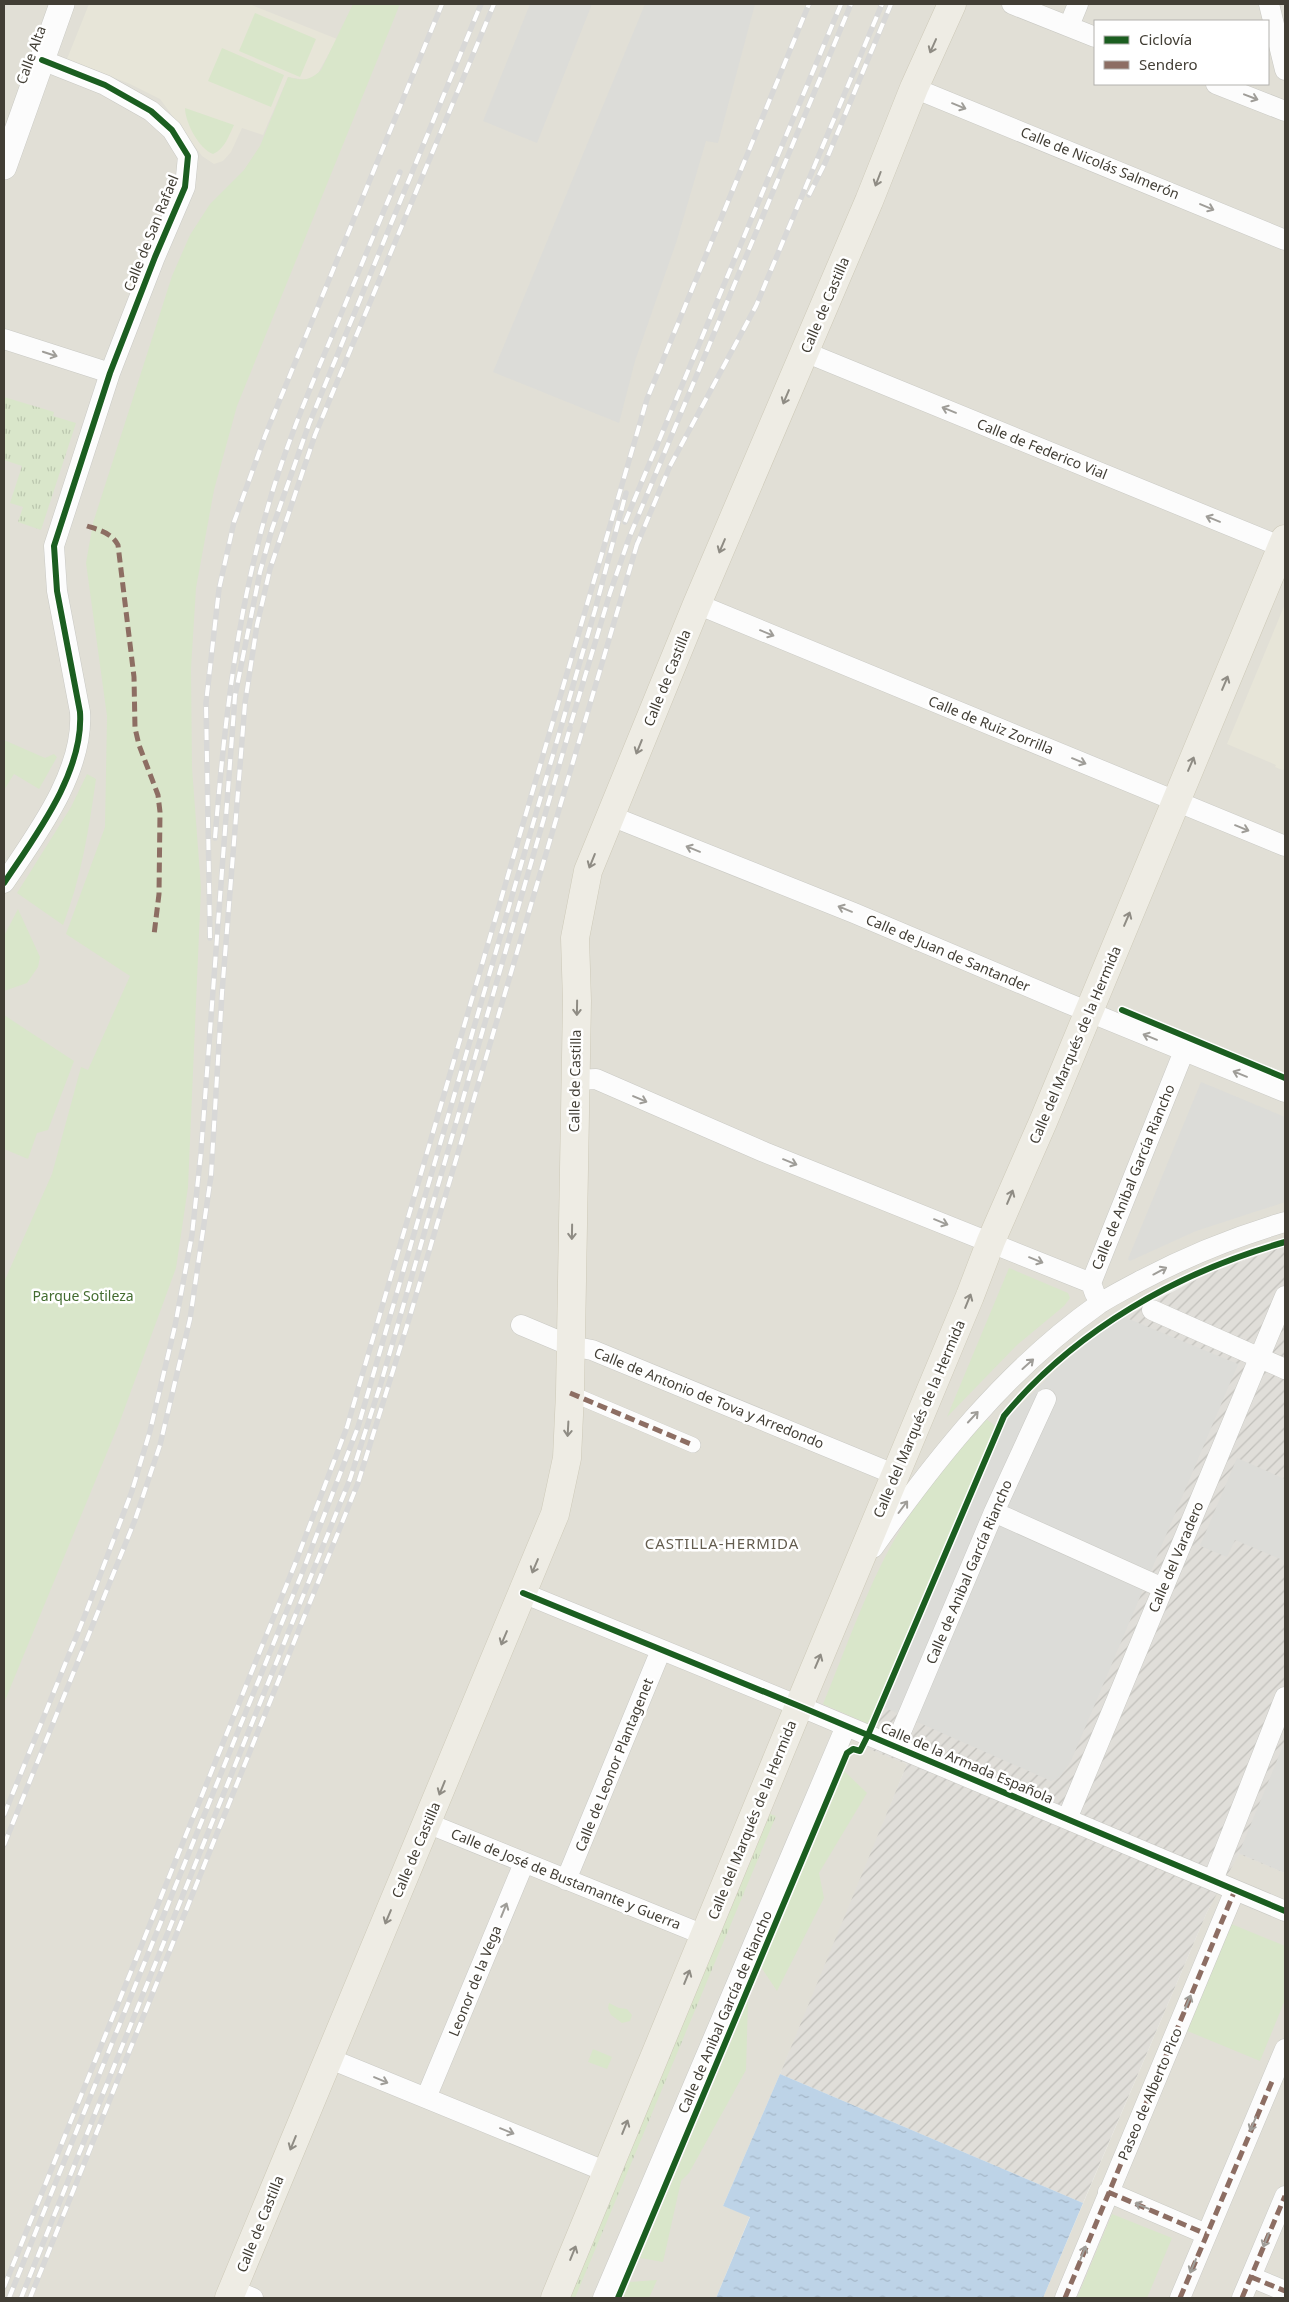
<svg xmlns="http://www.w3.org/2000/svg" width="1289" height="2302" font-family="'Noto Sans',sans-serif">
  <style>
    .residential { fill: #e1dfd6; fill-rule: evenodd }
    .industrial { fill: url(#industrial-furrows) }
    .education { fill: #e7e5d8 }
    .grass { fill: url(#grass-tufts) }
    .green { fill: #d9e6ca }
    .parking { fill: #dcdcd8 }
    .water { fill: url(#water-ripples) }
    .lines { fill: none; stroke-linecap: round; stroke-linejoin: round }
    .pedestrian-casing { stroke: #c9c9c4; stroke-width: 16 }
    .minor-casing { stroke: #c9c9c4; stroke-width: 21 }
    .tertiary-casing { stroke: #c9c9c4; stroke-width: 26 }
    .primary-casing { stroke: #cdc9b8; stroke-width: 29 }
    .pedestrian { stroke: #fcfcfc; stroke-width: 15 }
    .minor { stroke: #fcfcfc; stroke-width: 20 }
    .tertiary { stroke: #fcfcfc; stroke-width: 25 }
    .primary { stroke: #eeece4; stroke-width: 28 }
    .rail-casing { stroke: #d8d8d7; stroke-width: 5.5 }
    .rail { stroke: #fff; stroke-width: 4; stroke-dasharray: 11; stroke-linecap: butt }
    .quiet { stroke: #8d6e63; stroke-width: 5; stroke-dasharray: 10 5; stroke-linecap: butt }
    .cycleway-casing { stroke: #fff; stroke-width: 9 }
    .cycleway { stroke: #1b5e20; stroke-width: 6 }
    .oneway { stroke: #8f8c84 }
    .oneway2 { stroke: #9f9d98 }
    .labels { text-anchor: middle; stroke-width: 5; stroke-linejoin: round; paint-order: stroke }
    .street-label { font-size: 14px; fill: #423e35; stroke: #fff }
    .park-label { font-size: 14px; fill: #436c30; stroke: #fff }
    .neighbourhood-label { font-size: 15px; letter-spacing: 1px; fill: #635c4e; stroke: #fff }
  </style>
  <defs>
    <pattern id="industrial-furrows" width="10" height="10" patternUnits="userSpaceOnUse" patternTransform="scale(1.25)"><rect width="10" height="10" fill="#e0ded9"/><path d="M-1 1l2-2M0 10L10 0M9 11l2-2" fill="none" stroke="#c1c0bb"/></pattern>
    <pattern id="grass-tufts" width="24" height="20" patternUnits="userSpaceOnUse" patternTransform="scale(1.25)"><rect width="24" height="20" fill="#d9e6ca"/><path d="M3 7l-1-3M5 7V3M7 7l1-3M15 17l-1-3M17 17v-4M19 17l1-3" fill="none" stroke="#bbc6ae"/></pattern>
    <pattern id="water-ripples" width="26" height="14" patternUnits="userSpaceOnUse" patternTransform="scale(1.25)"><rect width="26" height="14" fill="#bdd3e7"/><path d="M2 4q2-2 4 0t4 0M15 11q2-2 4 0t4 0" fill="none" stroke="#a4b6c7"/></pattern>
  </defs>
  <rect width="100%" height="100%" fill="#edede8"/>
  <path class="residential" d="M4,4H1285V1246L1209,1273L1164,1294L1124,1317L1091,1340L1062,1364L1005,1421L866,1747L907,1764L821,1979L723,2206L750,2216L716,2298H4ZM1095,21H1268V84H1095Z
    M1239,1853L1285,1873V2298H1043L1207,1912Z"/>
  <path class="industrial" d="M1285,1246V1873L1239,1854L1207,1912L1083,2203L780,2074L907,1764L866,1748L1005,1421L1062,1364L1091,1340L1124,1317L1209,1273Z"/>
  <path class="education" d="M89,4H249L337,39L317,75L306,80L288,77L263,135L242,128L231,152L223,161L214,164L202,156L160,99L130,84L67,59Z
    M1285,604V769L1282,770L1275,767L1276,765L1227,744Z"/>
  <path class="grass" d="M4,397L54,412L53,416L76,423L41,530L18,522L23,507L10,503L22,466L4,460Z
    M770,1814L776,1816L575,2298H569Z"/>
  <path class="green" d="M353,4H400L237,406L214,490L196,588L191,668L192,768L201,888L188,1187L176,1268L120,1421L4,1703V1282L52,1174L81,1067L88,1070L130,976L66,934L105,827L107,716L86,563L93,523L172,276L190,235L210,204L244,170L260,146L288,77C302,81 310,81 321,70Z
    M255,13L316,39L300,77L239,51Z
    M222,48L284,75L271,107L208,81Z
    M185,108L234,125C229,135 225,149 213,154C199,149 185,122 185,108Z
    M4,740L45,758L54,754L57,757L39,789L14,774L4,790Z
    M87,774L96,779C89,829 81,879 63,925L17,893L71,807Z
    M18,909L40,957L38,967L27,983L4,991V936Z
    M4,1015L74,1061L48,1130L37,1133L28,1159L4,1149Z
    M1009,1268L1068,1293L1070,1298L1064,1306L1017,1345L947,1417Z
    M984,1417L1001,1431L875,1727L823,1704C846,1649 866,1589 896,1537C921,1494 954,1456 984,1417Z
    M844,1771L867,1793L819,1873L824,1898L777,1991L761,1967Z
    M1229,1923L1285,1946V2000L1260,2061L1185,2030Z
    M748,2001L746,2070L689,2173L681,2181L663,2262L640,2258Z
    M609,2003L619,2008L627,2009L632,2015L630,2021L622,2023L611,2015L608,2008Z
    M593,2049L612,2057L607,2069L588,2062Z
    M1112,2214L1172,2238L1147,2298H1077Z
    M657,2280L649,2298H623L630,2282Z"/>
  <path class="parking" d="M530,4H592L537,143L483,121Z
    M645,4H755L718,143L706,141L677,240L635,361L619,423L493,372Z
    M1201,1082L1285,1117V1202L1196,1231L1130,1261L1128,1259Z
    M1124,1317L1238,1364L1071,1761L1059,1778L1051,1781L883,1707L1005,1421L1062,1364L1091,1340Z
    M1237,1458L1285,1479V1561L1235,1540L1227,1557L1200,1546Z
    M1285,1741V1873L1239,1853Z"/>
  <path class="water" d="M780,2074L1083,2203L1043,2298H716L750,2217L723,2206Z"/>
  <g class="lines">
    <g class="pedestrian-casing">
      <path id="pedestrian" d="M570,1393L693,1445"/>
    </g>
    <g class="minor-casing">
      <path id="minor" d="M1012,4L1095,37
        M1269,4L1285,70
        M1069,26L1078,4
        M1216,84L1285,111
        M914,88L1285,240
        M4,339L110,373
        M805,352L1282,547
        M697,604L1285,846
        M611,816L854,913L1067,1003L1285,1092
        M4,883C36,835 84,772 80,712L57,591L54,546L110,373L155,257L185,187L188,156L172,130L151,111L105,85L42,60
        M575,1080L596,1079L764,1152L1091,1283
        M1095,1294L1091,1283L1184,1051
        M1152,1310L1285,1369
        M521,1325L571,1346L592,1350L896,1475
        M994,1512L1163,1588
        M873,1548C937,1457 1007,1369 1099,1304C1111,1296 1125,1289 1138,1282C1185,1257 1234,1237 1285,1222
        M523,1593L799,1706L1285,1911
        M895,1746L994,1512L1046,1399
        M1067,1819L1285,1296
        M427,1823L704,1935
        M566,1880L661,1650
        M1213,1880L1285,1697
        M328,2058L607,2172
        M426,2098L524,1863
        M1108,2192L1206,2234
        M1251,2277L1285,2291
        M233,2290L253,2298
        M603,2298L846,1726
        M1065,2298L1235,1890
        M1180,2298L1285,2049
        M1242,2298L1285,2196"/>
    </g>
    <g class="tertiary-casing">
      <path id="tertiary" d="M4,167L62,4"/>
    </g>
    <g class="primary-casing">
      <path id="primary" d="M229,2298L555,1514L567,1458L570,1393L577,1001L575,938L588,871L697,604L869,201L914,88L952,4
        M555,2298L799,1706L970,1296L991,1241L1043,1122L1285,539"/>
    </g>
    <use href="#pedestrian" class="pedestrian"/>
    <use href="#minor" class="minor"/>
    <use href="#tertiary" class="tertiary"/>
    <use href="#primary" class="primary"/>
    <g class="rail-casing">
      <path id="rail" d="M809,195L825,163L891,4
        M625,522L841,4
        M636,547L670,466L756,306L882,4
        M571,723L610,593L629,538L851,4
        M215,838C224,727 236,618 267,510C283,453 306,398 329,343C353,286 376,229 400,172
        M210,938L206,703L219,589L234,522L265,436L442,4
        M4,1815L85,1615L132,1491L150,1431L175,1326L192,1235L201,1152L235,696L260,572L272,529L309,424L481,4
        M4,1845L135,1520L160,1445L190,1319L211,1176L222,993L245,703L257,625L270,569L315,435L494,4
        M4,2287L295,1564L347,1427L647,399L809,4
        M9,2298L304,1568L358,1427L595,610L626,493
        M21,2298L350,1479L381,1383L570,728
        M30,2298L358,1483L410,1316L638,541"/>
    </g>
    <use href="#rail" class="rail"/>
    <path class="quiet" d="M87,526C99,530 112,533 118,545L134,677L135,728L139,745L158,795L160,812L159,894L154,935
      M570,1393L693,1445
      M1108,2192L1206,2234
      M1251,2277L1285,2291
      M1065,2298L1235,1890
      M1180,2298L1273,2079
      M1242,2298L1285,2196"/>
    <g class="cycleway-casing">
      <path id="cycleway" d="M4,883C36,835 84,772 80,712L57,591L54,546L110,373L155,257L185,187L188,156L172,130L151,111L105,85L42,60
        M1122,1010L1285,1078
        M523,1593L799,1706L1285,1911
        M618,2298L847,1753L853,1749L860,1751L868,1735L1004,1416C1075,1330 1178,1272 1285,1242"/>
    </g>
    <use href="#cycleway" class="cycleway"/>
  </g>
  <defs><path id="oneway-shaft" d="M-6 0H5M1.5-3L5.5 0L1.5 3" fill="none" stroke-width="1.6" stroke-linecap="round" stroke-linejoin="round" transform="scale(1.25)"/></defs>
  <g class="oneway">
    <use href="#oneway-shaft" transform="translate(933 46) rotate(114)"/>
    <use href="#oneway-shaft" transform="translate(878 179) rotate(111)"/>
    <use href="#oneway-shaft" transform="translate(786 397) rotate(113)"/>
    <use href="#oneway-shaft" transform="translate(722 546) rotate(113)"/>
    <use href="#oneway-shaft" transform="translate(1225 683) rotate(-67)"/>
    <use href="#oneway-shaft" transform="translate(639 747) rotate(112)"/>
    <use href="#oneway-shaft" transform="translate(1191 764) rotate(-67)"/>
    <use href="#oneway-shaft" transform="translate(592 861) rotate(112)"/>
    <use href="#oneway-shaft" transform="translate(1127 919) rotate(-67)"/>
    <use href="#oneway-shaft" transform="translate(577 1008) rotate(91)"/>
    <use href="#oneway-shaft" transform="translate(1010 1197) rotate(-67)"/>
    <use href="#oneway-shaft" transform="translate(572 1232) rotate(91)"/>
    <use href="#oneway-shaft" transform="translate(968 1301) rotate(-68)"/>
    <use href="#oneway-shaft" transform="translate(568 1429) rotate(93)"/>
    <use href="#oneway-shaft" transform="translate(535 1566) rotate(113)"/>
    <use href="#oneway-shaft" transform="translate(504 1638) rotate(113)"/>
    <use href="#oneway-shaft" transform="translate(818 1661) rotate(-67)"/>
    <use href="#oneway-shaft" transform="translate(442 1788) rotate(112)"/>
    <use href="#oneway-shaft" transform="translate(388 1917) rotate(113)"/>
    <use href="#oneway-shaft" transform="translate(687 1977) rotate(-68)"/>
    <use href="#oneway-shaft" transform="translate(625 2127) rotate(-68)"/>
    <use href="#oneway-shaft" transform="translate(293 2143) rotate(112)"/>
    <use href="#oneway-shaft" transform="translate(573 2253) rotate(-68)"/>
  </g>
  <g class="oneway2">
    <use href="#oneway-shaft" transform="translate(1251 97) rotate(21)"/>
    <use href="#oneway-shaft" transform="translate(959 106) rotate(22)"/>
    <use href="#oneway-shaft" transform="translate(1207 207) rotate(23)"/>
    <use href="#oneway-shaft" transform="translate(50 354) rotate(18)"/>
    <use href="#oneway-shaft" transform="translate(949 410) rotate(-158)"/>
    <use href="#oneway-shaft" transform="translate(1213 519) rotate(-158)"/>
    <use href="#oneway-shaft" transform="translate(767 633) rotate(22)"/>
    <use href="#oneway-shaft" transform="translate(1079 761) rotate(22)"/>
    <use href="#oneway-shaft" transform="translate(1242 828) rotate(22)"/>
    <use href="#oneway-shaft" transform="translate(693 849) rotate(-158)"/>
    <use href="#oneway-shaft" transform="translate(845 909) rotate(-158)"/>
    <use href="#oneway-shaft" transform="translate(1150 1037) rotate(-158)"/>
    <use href="#oneway-shaft" transform="translate(1240 1074) rotate(-158)"/>
    <use href="#oneway-shaft" transform="translate(640 1099) rotate(23)"/>
    <use href="#oneway-shaft" transform="translate(790 1162) rotate(22)"/>
    <use href="#oneway-shaft" transform="translate(941 1222) rotate(22)"/>
    <use href="#oneway-shaft" transform="translate(1036 1260) rotate(22)"/>
    <use href="#oneway-shaft" transform="translate(1160 1271) rotate(-28)"/>
    <use href="#oneway-shaft" transform="translate(1028 1364) rotate(-42)"/>
    <use href="#oneway-shaft" transform="translate(973 1417) rotate(-47)"/>
    <use href="#oneway-shaft" transform="translate(903 1507) rotate(-53)"/>
    <use href="#oneway-shaft" transform="translate(504 1910) rotate(-68)"/>
    <use href="#oneway-shaft" transform="translate(1188 2002) rotate(-67)"/>
    <use href="#oneway-shaft" transform="translate(381 2080) rotate(23)"/>
    <use href="#oneway-shaft" transform="translate(1253 2124) rotate(113)"/>
    <use href="#oneway-shaft" transform="translate(507 2131) rotate(22)"/>
    <use href="#oneway-shaft" transform="translate(1142 2206) rotate(-157)"/>
    <use href="#oneway-shaft" transform="translate(1266 2240) rotate(112)"/>
    <use href="#oneway-shaft" transform="translate(1083 2253) rotate(-68)"/>
    <use href="#oneway-shaft" transform="translate(1193 2266) rotate(113)"/>
  </g>
  <g class="labels">
    <g class="street-label">
      <text transform="translate(31 55) rotate(-70)" y="5">Calle Alta</text>
      <text transform="translate(1100 163) rotate(22)" y="5">Calle de Nicolás Salmerón</text>
      <text transform="translate(151 233) rotate(-68)" y="5">Calle de San Rafael</text>
      <text transform="translate(825 305) rotate(-67)" y="5">Calle de Castilla</text>
      <text transform="translate(1042 449) rotate(22)" y="5">Calle de Federico Vial</text>
      <text transform="translate(667 678) rotate(-68)" y="5">Calle de Castilla</text>
      <text transform="translate(991 725) rotate(22)" y="5">Calle de Ruiz Zorrilla</text>
      <text transform="translate(948 953) rotate(23)" y="5">Calle de Juan de Santander</text>
      <text transform="translate(1075 1045) rotate(-67)" y="5">Calle del Marqués de la Hermida</text>
      <text transform="translate(575 1081) rotate(-89)" y="5">Calle de Castilla</text>
      <text transform="translate(1133 1177) rotate(-68)" y="5">Calle de Anibal García Riancho</text>
      <text transform="translate(709 1398) rotate(22)" y="5">Calle de Antonio de Tova y Arredondo</text>
      <text transform="translate(919 1419) rotate(-67)" y="5">Calle del Marqués de la Hermida</text>
      <text transform="translate(1176 1557) rotate(-67)" y="5">Calle del Varadero</text>
      <text transform="translate(969 1572) rotate(-67)" y="5">Calle de Anibal García Riancho</text>
      <text transform="translate(967 1763) rotate(23)" y="5">Calle de la Armada Española</text>
      <text transform="translate(614 1765) rotate(-68)" y="5">Calle de Leonor Plantagenet</text>
      <text transform="translate(752 1820) rotate(-68)" y="5">Calle del Marqués de la Hermida</text>
      <text transform="translate(416 1850) rotate(-67)" y="5">Calle de Castilla</text>
      <text transform="translate(566 1879) rotate(22)" y="5">Calle de José de Bustamante y Guerra</text>
      <text transform="translate(475 1981) rotate(-68)" y="5">Leonor de la Vega</text>
      <text transform="translate(725 2012) rotate(-67)" y="5">Calle de Anibal García de Riancho</text>
      <text transform="translate(1150 2094) rotate(-67)" y="5">Paseo de Alberto Pico</text>
      <text transform="translate(260 2224) rotate(-68)" y="5">Calle de Castilla</text>
    </g>
    <g class="park-label">
      <text x="83" y="1301">Parque Sotileza</text>
    </g>
    <g class="neighbourhood-label">
      <text x="722" y="1549">CASTILLA-HERMIDA</text>
    </g>
  </g>
  <rect width="1289" height="2302" fill="none" stroke="#423e35" stroke-width="10"/>
  <rect x="1094" y="20" width="175" height="65" fill="#ffffff" stroke="#b3b2ae"/>
  <rect x="1104" y="36" width="25" height="8" fill="#1b5e20" stroke="#b3b2ae"/>
  <text x="1139" y="45" font-size="15" fill="#423e35">Ciclovía</text>
  <rect x="1104" y="61" width="25" height="8" fill="#8d6e63" stroke="#b3b2ae"/>
  <text x="1139" y="70" font-size="15" fill="#423e35">Sendero</text>
</svg>
